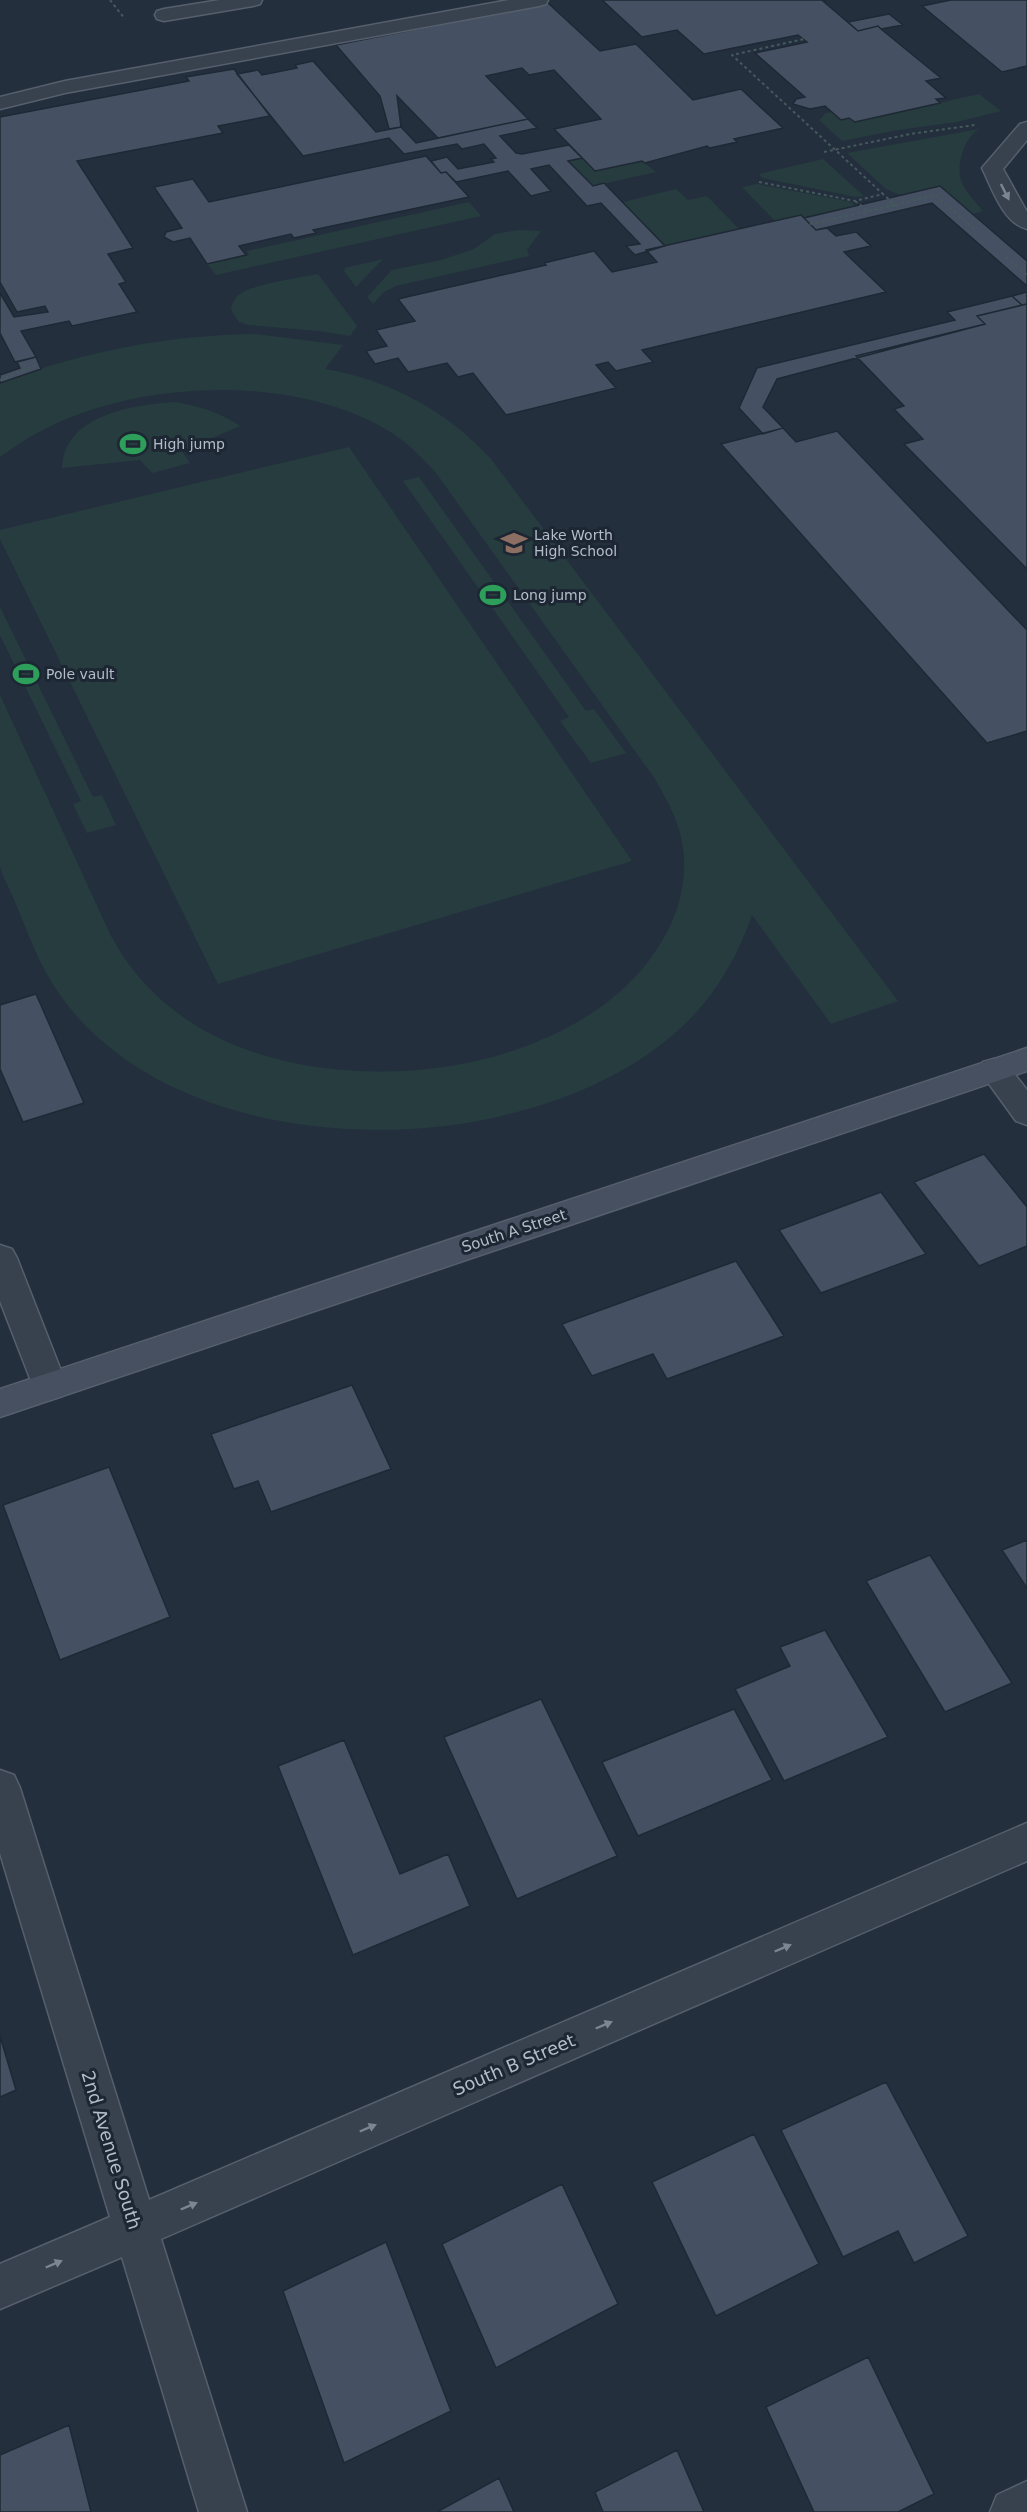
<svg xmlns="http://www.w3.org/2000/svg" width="1027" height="2512" font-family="'DejaVu Sans',sans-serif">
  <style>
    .green { fill: #263c3f }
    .building { fill: #455162; stroke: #1f2835; stroke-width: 1.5 }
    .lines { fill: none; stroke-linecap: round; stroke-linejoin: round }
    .lane-casing { stroke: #565f6c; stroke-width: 3 }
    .street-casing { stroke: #565f6c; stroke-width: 3 }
    .secondary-casing { stroke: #565f6c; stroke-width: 3 }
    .path { stroke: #44595c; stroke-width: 2; stroke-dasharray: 3 3; stroke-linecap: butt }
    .lane { fill: #38414e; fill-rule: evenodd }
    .street { fill: #38414e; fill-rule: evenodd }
    .secondary { fill: #465061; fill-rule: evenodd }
    .oneway { fill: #7c8592 }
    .labels { text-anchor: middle; stroke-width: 6; stroke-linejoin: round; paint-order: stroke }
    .far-poi-label { font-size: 14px; fill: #b4bcc9; stroke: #1d2633; text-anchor: start }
    .street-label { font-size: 15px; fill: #b4bcc9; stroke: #1d2633 }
    .near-street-label { font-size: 18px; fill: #b4bcc9; stroke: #1d2633 }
  </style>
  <rect width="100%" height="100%" fill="#242f3e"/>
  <path class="green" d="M979,94L1001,111L957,122L898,130L842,141L819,120L826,113L832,112L841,120L849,118L855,122Z
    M979,129C965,137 956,164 961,180C964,191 976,202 983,211L972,214L940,186L900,195L886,189L847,153Z
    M582,158L595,171L642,161L656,172L593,186L568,161Z
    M823,159L864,196L856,197L762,178L759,174Z
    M757,184L851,202L856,206L804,218L801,215L775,221L742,187Z
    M676,189L688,200L707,196L739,229L665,246L623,202Z
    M469,202L481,216L216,275L207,264L249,255L247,251Z
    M518,230L541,231L527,250L529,256L396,286L384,292L373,304L367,297L392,270L441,260L474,249L495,234Z
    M383,259L356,287L344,271L345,268Z
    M318,274L357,326L350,336L319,331L249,325L239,322L231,310C232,304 234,298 240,294C254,284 299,278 318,274Z
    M256,334L343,345L325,369C390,380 447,411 491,459L898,1001L831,1024L752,915C737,957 717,993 684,1025C535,1167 185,1172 60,995C39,966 27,930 13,897C9,888 2,876 0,866C0,850 0,831 0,815C0,775 0,735 0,695L111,936C130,970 151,994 183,1017C310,1108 568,1085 657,949C679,916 690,877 681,837C676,816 666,798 655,779L436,473C423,459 411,446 395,435C303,375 153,379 55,424C35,433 18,444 0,457V383L5,381C86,351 169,335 256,334Z
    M175,402C199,406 219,412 240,426L182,451L190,463L152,473L140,460L62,468C65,414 133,405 175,402Z
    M349,447L632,861L218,984L0,539V530Z
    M419,477L586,711L594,709L626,753L591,763L560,721L569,717L403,481Z
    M0,607L93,797L102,795L116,825L87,833L73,804L81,801L0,635Z"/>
  <path class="building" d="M602,0H826L823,1L858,31L878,26L881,29L941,78L926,81L946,98L936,99L940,103L855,122L849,118L841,120L825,106L810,109L793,104L796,99L805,97L755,53L807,42L798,35L704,54L677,30L642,37Z
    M951,0H1027V66L1002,72L922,6Z
    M548,3L600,51L636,44L693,100L741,89L783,128L734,139L737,142L710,148L707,146L645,163L642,161L595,171L554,129L601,119L554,70L529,75L522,68L486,76L528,119L438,138L397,96L401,127L389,129L380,96L336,45Z
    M889,14L903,25L881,29L878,26L858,31L848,22Z
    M313,61L376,132L401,127L416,143L528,119L537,128L500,136L516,153L522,154L569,145L582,158L568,161L593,186L604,183L665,246L635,255L626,246L640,244L601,203L587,206L549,165L531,169L551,191L531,196L508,171L456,182L446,172L441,173L431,161L447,157L458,169L494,162L491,159L496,158L484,144L462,149L457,144L404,154L389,138L303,156L237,74L258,70L262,75L297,68L295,65Z
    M234,69L270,116L218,126L223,133L77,161L133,248L108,254L126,282L119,284L137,312L72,326L69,321L21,331L36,357L15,362L0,333V293L14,317L48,312L45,306L17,312L0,282V117L189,81L186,77Z
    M426,156L441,173L446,172L469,197L313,230L316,233L294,238L291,234L239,246L246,255L207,264L190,238L173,242L164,237L166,232L182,228L154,187L193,179L209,202Z
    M940,186L1027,261V286L932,203L816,230L804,218Z
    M801,215L816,230L827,228L836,236L856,232L871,246L844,252L886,292L642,350L653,362L616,371L608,362L596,365L616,388L506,415L473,373L458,377L447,363L408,372L398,358L375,364L366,351L387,346L376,330L415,321L398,299L546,265L544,263L594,251L612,272L657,262L646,250Z
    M1027,292V304L1022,305L1012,296Z
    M1012,296L1022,305L977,316L985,324L777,379L763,407L783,428L763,434L739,408L757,368L955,320L947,312Z
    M1027,304V569L904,444L923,439L894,409L904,406L856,356L985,324L977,316Z
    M36,357L41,369L0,383V375L20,368L17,362Z
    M783,428L796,442L837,431L1027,630V731L987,743L721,444Z
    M36,994L84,1103L23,1122L0,1069V1005Z
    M984,1154L1027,1207V1246L979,1266L914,1182Z
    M881,1192L926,1254L821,1293L779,1230Z
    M736,1261L784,1336L667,1379L653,1354L592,1376L562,1324Z
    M352,1385L391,1469L271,1512L258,1481L234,1489L211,1434Z
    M109,1467L170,1617L60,1660L3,1505Z
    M1027,1540V1588L1002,1550Z
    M930,1555L1012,1683L945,1712L866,1581Z
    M825,1630L888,1737L784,1781L735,1689L790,1666L780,1647Z
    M541,1699L617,1856L517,1899L444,1737Z
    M734,1709L772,1780L638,1836L602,1762Z
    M344,1740L400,1874L448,1854L470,1906L353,1955L278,1766Z
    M0,2036L16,2090L0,2097Z
    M886,2082L968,2236L914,2263L898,2231L843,2257L781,2130Z
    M754,2134L819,2264L716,2316L652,2182Z
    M562,2184L618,2304L496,2368L442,2244Z
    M386,2242L451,2411L344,2463L283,2291Z
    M868,2357L934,2494L898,2512H814L766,2407Z
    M69,2425L91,2512H0V2455Z
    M677,2450L704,2512H603L595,2492Z
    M499,2478L514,2512H437Z"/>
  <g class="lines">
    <g class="lane-casing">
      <path id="lane" d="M220,0H262L260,4L253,6L164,21L157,19L155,15L157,11L164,9Z
        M509,0H548L546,4L539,6L65,93L0,109V97L65,81Z
        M1027,122V140L1003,169L1027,212V229C1003,223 992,188 982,168L1020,124Z
        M0,1245L12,1249L17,1258L67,1386L62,1396L50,1400L38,1396L33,1386L0,1301Z
        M1027,2481V2512H990L997,2495Z"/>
    </g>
    <g class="street-casing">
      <path id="street" d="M994,1059L1005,1062L1027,1090V1125L1016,1121L979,1070L983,1062Z
        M0,1770L14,1775L20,1788L149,2200L1027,1823V1861L161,2239L247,2512H199L122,2257L0,2309V2264L110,2217L0,1853Z"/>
    </g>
    <g class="secondary-casing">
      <path id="secondary" d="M1027,1048V1071L0,1417V1389Z"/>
    </g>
    <path class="path" d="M110,0L125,19
      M824,152L910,134L975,125
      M759,182L855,201L883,194L732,55L804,39
      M855,201L867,210
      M895,205L935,195L974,229
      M810,224L895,205L883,194
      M1006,257L1027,275
      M0,380L39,364"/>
    <use href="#lane" class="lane"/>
    <use href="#street" class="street"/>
    <use href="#secondary" class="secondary"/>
  </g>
  <defs><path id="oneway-solid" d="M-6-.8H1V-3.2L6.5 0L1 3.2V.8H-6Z" transform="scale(1.5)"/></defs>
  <g class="oneway">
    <use href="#oneway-solid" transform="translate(1005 192) rotate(63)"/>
    <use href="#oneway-solid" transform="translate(783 1948) rotate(-23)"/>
    <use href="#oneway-solid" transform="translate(604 2025) rotate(-23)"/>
    <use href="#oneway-solid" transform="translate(368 2128) rotate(-23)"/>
    <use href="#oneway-solid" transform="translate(189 2206) rotate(-23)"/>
    <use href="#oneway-solid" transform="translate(54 2264) rotate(-23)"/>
  </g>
  <defs>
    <g id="stadium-bare" transform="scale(2.07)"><path d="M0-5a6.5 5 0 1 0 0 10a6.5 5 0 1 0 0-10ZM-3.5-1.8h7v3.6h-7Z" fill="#2e9e5b" stroke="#1d2633" stroke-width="2.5" paint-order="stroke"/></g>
    <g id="school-bare" transform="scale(2.07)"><path d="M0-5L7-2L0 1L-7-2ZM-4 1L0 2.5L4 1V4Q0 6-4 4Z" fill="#8d6e63" stroke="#1d2633" stroke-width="2.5" paint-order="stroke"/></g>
  </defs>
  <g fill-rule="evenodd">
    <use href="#stadium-bare" x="133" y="444"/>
    <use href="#school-bare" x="514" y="543"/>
    <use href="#stadium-bare" x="493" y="595"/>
    <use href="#stadium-bare" x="26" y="674"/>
  </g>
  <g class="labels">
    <g class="far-poi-label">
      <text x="153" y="449">High jump</text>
      <text x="534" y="540">Lake Worth<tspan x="534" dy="16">High School</tspan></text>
      <text x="513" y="600">Long jump</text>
      <text x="46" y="679">Pole vault</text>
    </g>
    <g class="street-label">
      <text transform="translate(514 1231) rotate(-18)" y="5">South A Street</text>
    </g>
    <g class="near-street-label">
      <text transform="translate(514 2065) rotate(-23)" y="6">South B Street</text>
      <text transform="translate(111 2150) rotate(73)" y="6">2nd Avenue South</text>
    </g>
  </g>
</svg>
